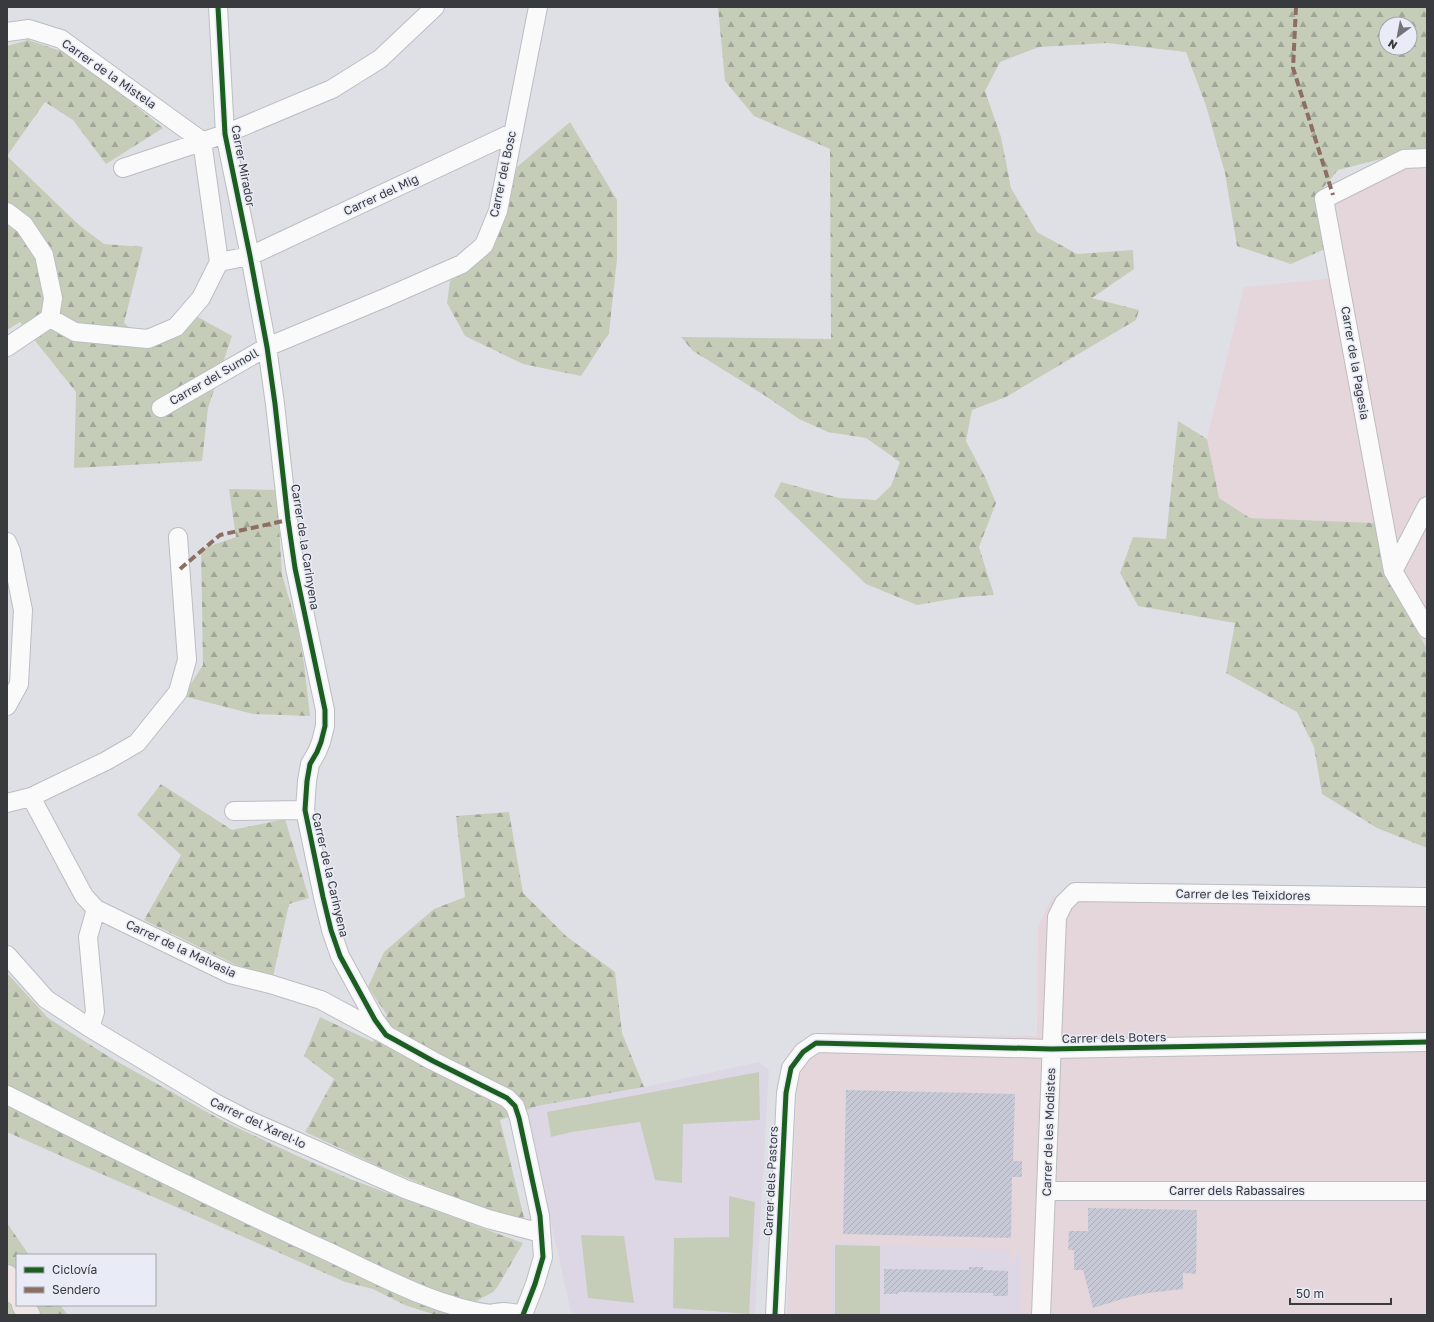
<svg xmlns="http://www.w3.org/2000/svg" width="1434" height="1322" font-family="'Golos Text',sans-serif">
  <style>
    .industrial { fill: #e4d6da }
    .education { fill: #ddd7e5 }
    .forest { fill: url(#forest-firs); fill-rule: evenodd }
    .garden { fill: #c5cdb9 }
    .building { fill: url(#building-hatch) }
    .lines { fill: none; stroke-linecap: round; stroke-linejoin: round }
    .minor-casing { stroke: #bcbdc2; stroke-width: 20 }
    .highway-casing { stroke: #bdbec1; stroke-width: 24 }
    .minor { stroke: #fafafb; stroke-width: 18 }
    .highway { stroke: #efe5e5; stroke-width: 22 }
    .quiet { stroke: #8d6e63; stroke-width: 4; stroke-dasharray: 8 4; stroke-linecap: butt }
    .cycleway-casing { stroke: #e9ecf7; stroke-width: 8 }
    .cycleway { stroke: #1b5e20; stroke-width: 5 }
    .labels { text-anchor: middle; stroke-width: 3; stroke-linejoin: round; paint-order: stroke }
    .street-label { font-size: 12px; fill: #393a3e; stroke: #e9ecf7 }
  </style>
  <defs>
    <pattern id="forest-firs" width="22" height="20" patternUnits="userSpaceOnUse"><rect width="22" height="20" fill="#c5cdb9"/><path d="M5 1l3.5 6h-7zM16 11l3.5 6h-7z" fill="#a1a798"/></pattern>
    <pattern id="building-hatch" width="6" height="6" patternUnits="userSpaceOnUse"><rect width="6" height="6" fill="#c7cad6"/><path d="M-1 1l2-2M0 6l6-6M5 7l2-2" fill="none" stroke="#acaeb9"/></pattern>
  </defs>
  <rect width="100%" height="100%" fill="#dfe0e6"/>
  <path class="industrial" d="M1427,163V649L1388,579L1375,523L1250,518L1219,498L1207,439L1244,287L1345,277L1331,202L1406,164Z
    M1074,882L1427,887V1315H787L799,1047L832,1032L1037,1036L1038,927L1051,900Z"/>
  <path class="education" d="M759,1062L769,1070L755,1315H579L571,1312L526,1110L537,1106L644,1087Z
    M832,1243L1010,1250V1262H1016V1255L1022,1256V1315H832Z"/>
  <path class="forest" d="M718,7H1427V150L1412,151L1338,170L1318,194L1325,249L1291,264L1237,246L1225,173L1206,106L1186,52L1107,43L1039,47L1000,62L985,91L1001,137L1011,188L1037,232L1077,254L1133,250L1134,269L1092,298L1139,310L1136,320L1006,397L972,410L966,441L985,477L996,503L979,547L994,595L964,597L917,605L866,584L774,496L781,482L839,498L876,500L891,486L900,462L866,438L828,432L799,419L764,395L693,351L681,337L831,339L830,149L754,116L725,81ZM1386,24H1410V48H1386Z
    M28,40L73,55L163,128L106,164L73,120L45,102L7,156V46Z
    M570,122L617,200V259L609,333L581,376L523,364L465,336L447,303L450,281L484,258L505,213L517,167Z
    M7,156L79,225L104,244L143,247L124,323L151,344L198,317L232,336L208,408L202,461L74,468L76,392L20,322L7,330Z
    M1178,421L1207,439L1219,498L1250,518L1375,523L1388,579L1427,649V848L1377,828L1322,794L1314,747L1297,712L1226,673L1235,623L1138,606L1120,573L1133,537L1166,539Z
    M229,489L277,490L282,575L297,625L304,663L310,716L253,714L183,696L203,665L201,549L236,537Z
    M161,784L232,830L285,819L309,898L289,904L273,977L236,965L144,920L181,855L137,815Z
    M509,812L523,893L566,936L615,972L622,1033L644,1087L537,1106L500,1120L526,1226L387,1170L305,1132L334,1079L304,1056L320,1017L373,1042L387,1015L368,987L384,952L434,909L465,897L456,816Z
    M7,973L48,1018L111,1058L223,1121L293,1154L350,1179L523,1243L498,1286L493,1292L471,1304L457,1315H436L407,1306L373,1289L345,1282L7,1132Z
    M7,1223L29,1255H17V1305H60L68,1315H7Z"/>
  <path class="garden" d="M759,1072L760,1120L683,1124L682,1183L655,1180L640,1122L572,1132L551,1137L547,1112Z
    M729,1196L755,1202L749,1314L673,1308L674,1238L729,1237Z
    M581,1235L624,1236L634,1303L588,1298Z
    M835,1245L880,1246V1315H835Z"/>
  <path class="building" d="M846,1090L1015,1094L1013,1161H1022V1177H1012L1011,1238L843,1234Z
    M1088,1208L1197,1210L1196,1274L1183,1273V1289L1148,1293L1129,1297L1093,1308L1083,1270H1074V1250H1068L1069,1231H1088Z
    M969,1267H983V1270L1008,1271V1296H993V1293L898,1292V1294H884V1269L969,1270Z"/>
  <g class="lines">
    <g class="minor-casing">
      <path id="minor" d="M218,7L225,134L250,256L267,347L275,404L288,520L295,568L325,710V726L321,742L317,752L310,764L307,781L305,810L323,897L331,930L340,956L375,1020L386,1035L433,1061L507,1098L515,1106L519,1118L540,1216L543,1257L535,1284L523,1315
        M7,32L29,29L61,39L202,141
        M1427,158L1404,159L1324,199L1393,571L1427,629
        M123,168L225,134L332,89L380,59L435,7
        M7,212L24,225L44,255L53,298L50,318
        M219,262L250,256L512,133
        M7,347L50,318L75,332L148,339L176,327L201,298L219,262L202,141
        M161,408L267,347L387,297L462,264L484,245L498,211L538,7
        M7,542L11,551L23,610L19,684L7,706
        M1393,571L1427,506
        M31,797L84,896L96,909L230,974L270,984L321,1000L384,1034
        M7,803L31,797L106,761L137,743L178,692L187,660L178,537
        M234,811L305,810
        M7,955L46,999L90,1028L215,1103L246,1119L405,1189L488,1219L541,1233
        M90,1028L95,1012L88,937L96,909
        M7,1095C113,1149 219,1202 327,1251C379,1275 434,1306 490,1314
        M1046,1191H1427
        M487,1315C498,1311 509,1311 521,1315
        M775,1315L786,1093L791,1068L803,1052L816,1043L1051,1049L1427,1042
        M1041,1315L1057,917L1064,903L1075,892L1427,897"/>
    </g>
    <g class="highway-casing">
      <path id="highway" d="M7,1276L17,1295
        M23,1305L29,1315"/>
    </g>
    <use href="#minor" class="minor"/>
    <use href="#highway" class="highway"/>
    <path class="quiet" d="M1296,7L1293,68L1333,195
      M180,569L220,535L288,520"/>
    <g class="cycleway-casing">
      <path id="cycleway" d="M218,7L225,134L250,256L267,347L275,404L288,520L295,568L325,710V726L321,742L317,752L310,764L307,781L305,810L323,897L331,930L340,956L375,1020L386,1035L433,1061L507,1098L515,1106L519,1118L540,1216L543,1257L535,1284L523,1315
        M775,1315L786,1093L791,1068L803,1052L816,1043L1051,1049L1427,1042"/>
    </g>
    <use href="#cycleway" class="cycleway"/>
  </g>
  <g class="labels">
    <g class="street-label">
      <text transform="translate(109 74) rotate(35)" y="4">Carrer de la Mistela</text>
      <text transform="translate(243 166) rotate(79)" y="4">Carrer Mirador</text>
      <text transform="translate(503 174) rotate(-78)" y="4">Carrer del Bosc</text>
      <text transform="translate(381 195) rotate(-25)" y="4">Carrer del Mig</text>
      <text transform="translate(1355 363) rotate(80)" y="4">Carrer de la Pagesia</text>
      <text transform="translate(214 377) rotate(-30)" y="4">Carrer del Sumoll</text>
      <text transform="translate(305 547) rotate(81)" y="4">Carrer de la Carinyena</text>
      <text transform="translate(330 875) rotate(77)" y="4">Carrer de la Carinyena</text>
      <text transform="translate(1243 895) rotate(1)" y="4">Carrer de les Teixidores</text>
      <text transform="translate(181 949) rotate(25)" y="4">Carrer de la Malvasia</text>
      <text transform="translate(1114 1038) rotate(-1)" y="4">Carrer dels Boters</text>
      <text transform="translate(258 1123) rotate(25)" y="4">Carrer del Xarel·lo</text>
      <text transform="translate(1049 1132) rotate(-88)" y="4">Carrer de les Modistes</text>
      <text transform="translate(771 1181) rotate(-87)" y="4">Carrer dels Pastors</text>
      <text x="1237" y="1195">Carrer dels Rabassaires</text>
    </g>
  </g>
  <rect width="1434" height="1322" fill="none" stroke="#393a3e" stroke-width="16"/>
  <rect x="16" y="1254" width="140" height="52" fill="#e9ecf7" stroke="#a3a5ad"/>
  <rect x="24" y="1267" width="20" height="6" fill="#1b5e20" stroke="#a3a5ad"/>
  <text x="52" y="1274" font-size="12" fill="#393a3e">Ciclovía</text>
  <rect x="24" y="1287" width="20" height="6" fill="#8d6e63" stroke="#a3a5ad"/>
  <text x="52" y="1294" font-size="12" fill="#393a3e">Sendero</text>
  <g transform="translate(1398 36) rotate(212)"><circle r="19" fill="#e9ecf7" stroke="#a3a5ad"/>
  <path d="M0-3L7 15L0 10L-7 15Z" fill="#737479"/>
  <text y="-6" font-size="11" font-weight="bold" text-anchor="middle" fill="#393a3e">N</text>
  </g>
  <path d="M1290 1298v6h101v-6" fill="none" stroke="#393a3e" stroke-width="2"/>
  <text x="1296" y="1298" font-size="12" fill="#393a3e" stroke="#e9ecf7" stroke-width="3" paint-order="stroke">50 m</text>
</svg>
